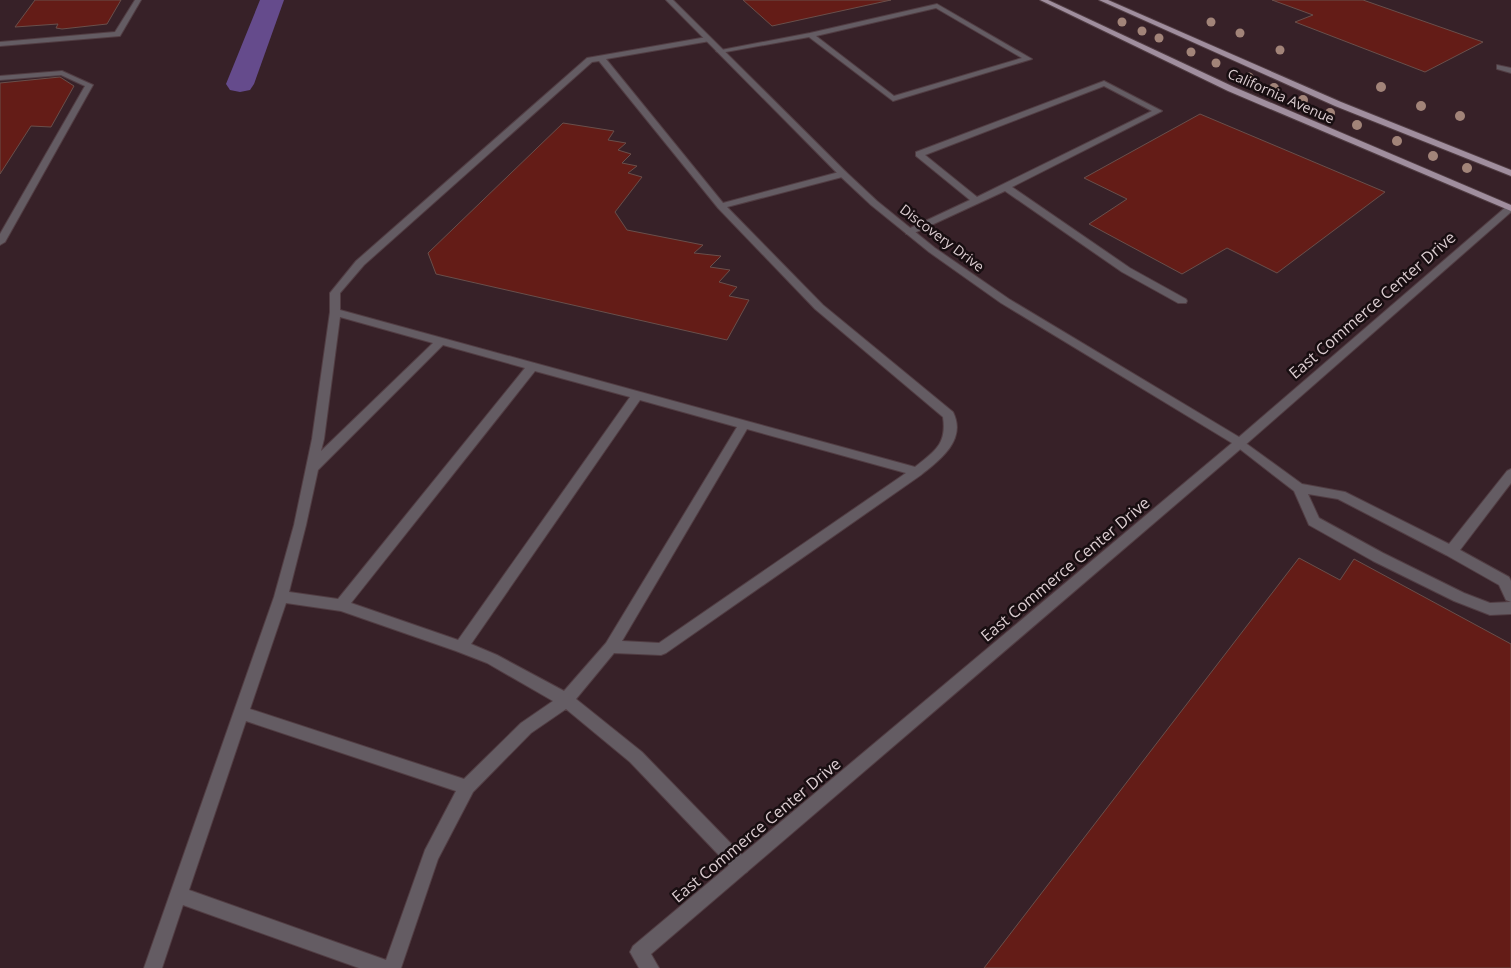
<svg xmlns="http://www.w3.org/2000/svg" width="1511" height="968" font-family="'Open Sans',sans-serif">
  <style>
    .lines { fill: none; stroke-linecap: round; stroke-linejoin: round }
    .canal { fill: #654b8c; fill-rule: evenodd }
    .building { fill: #641c17; stroke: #694f4b }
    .service-casing { stroke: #513d43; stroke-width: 2 }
    .minor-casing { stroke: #513d43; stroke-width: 2 }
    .primary-casing { stroke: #513d43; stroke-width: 2 }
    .service { fill: #645c63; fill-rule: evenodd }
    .minor { fill: #645c63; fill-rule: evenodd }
    .primary { fill: #a08e9e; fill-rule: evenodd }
    .tree { fill: #a28479 }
    .labels { text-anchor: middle; stroke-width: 5; stroke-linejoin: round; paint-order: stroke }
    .far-street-label { font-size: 14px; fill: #dccdd1; stroke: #180e11 }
    .street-label { font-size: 16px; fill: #dccdd1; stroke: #180e11 }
  </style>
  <rect width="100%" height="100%" fill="#372128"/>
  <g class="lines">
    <path class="canal" d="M260,0H284L254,84L250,90L240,92L230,90L226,84Z"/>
  </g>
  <path class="building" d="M35,0H121L107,24L62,29L56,28L58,24L15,27Z
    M743,0H891L772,26Z
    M1272,0H1363L1483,42L1425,72L1295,22L1313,15Z
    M60,77L74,86L51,127L31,126L0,174V83Z
    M1200,114L1385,192L1277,273L1227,248L1182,274L1089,224L1127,199L1084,178Z
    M563,123L614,131L608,140L626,143L618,150L631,154L622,163L637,166L628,173L642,177L615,212L627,230L703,245L694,253L721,256L710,267L730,270L719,282L737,287L729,296L749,300L727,340L436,274L428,253Z
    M1299,558L1340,580L1354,559L1511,644V968H984Z"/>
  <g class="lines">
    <g class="service-casing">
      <path id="service" d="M135,0H141L120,36L0,46V42L115,32Z
        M937,4L1032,59L893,101L809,37L720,53L716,51L810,33ZM936,8L1022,58L894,96L816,36Z
        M707,37H710V41L606,59L723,203L843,171L846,172V176L727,207L823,305L953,412C967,440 940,460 921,475L666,653L661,655L614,653L576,699L642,752L747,860L749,866L747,872L741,874L735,872L630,762L566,709L531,733L473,792L438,859L401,968H359L183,905L162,968H144L274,597L294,525L312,439L330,312V293L356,261L587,58ZM599,61L718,208L815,309L943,417C947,444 935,451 915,467L340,310V293L364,265L592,62ZM340,317L433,343L321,451L324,439ZM443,345L525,368L338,599L289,592L306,525L318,470ZM535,371L630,397L458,640L351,603ZM640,400L737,427L606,643L564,691L497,655L471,644ZM747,429L906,473L659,643L622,641ZM286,603L341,611L456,651L487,663L553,701L521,723L464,779L250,709ZM246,721L456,791L425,850L386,960L189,890Z
        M1497,65L1511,68V73L1497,69Z
        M62,71L93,85L5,242L0,245V234L85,86L61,75L0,80V76Z
        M1104,81L1162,111L1012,187L1130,268L1186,299L1187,301L1186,303H1178L1122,272L1005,191L912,234H906V230L970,200L916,156V152ZM1104,86L1152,111L977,197L925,155Z
        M1240,439L1302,484L1345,492L1449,544L1507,471L1511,469V483L1460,550L1509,577L1511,581V602L1506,600L1499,585L1446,555L1338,499L1308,494L1319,518L1383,553L1464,593L1490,603L1511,602V614L1490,615L1454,601L1373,561L1309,525L1294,491L1236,446L1234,443L1236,440Z"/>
    </g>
    <g class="minor-casing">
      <path id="minor" d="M666,0H673L846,172L877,201L935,248L1009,299L1239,437L1507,206L1511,205V212L1244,446L651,954L659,968H639L630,952L633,946L1232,443L1001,303L929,252L871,205L840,176Z"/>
    </g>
    <g class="primary-casing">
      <path id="primary" d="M1040,0H1048L1234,87L1511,205V211L1228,91Z
        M1099,0H1108L1341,102L1511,170V176L1335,106Z"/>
    </g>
    <use href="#service" class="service"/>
    <use href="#minor" class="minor"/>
    <use href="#primary" class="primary"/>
  </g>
  <g class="tree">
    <circle cx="1122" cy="22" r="4.5"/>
    <circle cx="1211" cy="22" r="4.5"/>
    <circle cx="1142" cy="31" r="4.5"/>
    <circle cx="1240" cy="33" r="4.5"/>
    <circle cx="1159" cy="38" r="4.5"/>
    <circle cx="1280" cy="50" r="4.5"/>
    <circle cx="1191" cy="52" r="4.5"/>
    <circle cx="1216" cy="63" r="4.5"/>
    <circle cx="1249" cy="77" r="4.5"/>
    <circle cx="1381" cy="87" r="5"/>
    <circle cx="1274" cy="88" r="5"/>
    <circle cx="1303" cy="100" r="5"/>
    <circle cx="1421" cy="106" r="5"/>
    <circle cx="1330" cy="113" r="5"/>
    <circle cx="1460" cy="116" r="5"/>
    <circle cx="1357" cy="125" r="5"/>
    <circle cx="1397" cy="141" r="5"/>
    <circle cx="1433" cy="156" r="5"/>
    <circle cx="1467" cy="168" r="5"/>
  </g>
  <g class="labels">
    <g class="far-street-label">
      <text transform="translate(1281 96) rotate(24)" y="5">California Avenue</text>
      <text transform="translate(942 238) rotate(37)" y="5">Discovery Drive</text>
    </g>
    <g class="street-label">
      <text transform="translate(1372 305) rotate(-41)" y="6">East Commerce Center Drive</text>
      <text transform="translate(1065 569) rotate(-40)" y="6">East Commerce Center Drive</text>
      <text transform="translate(756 830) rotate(-40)" y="6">East Commerce Center Drive</text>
    </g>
  </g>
</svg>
